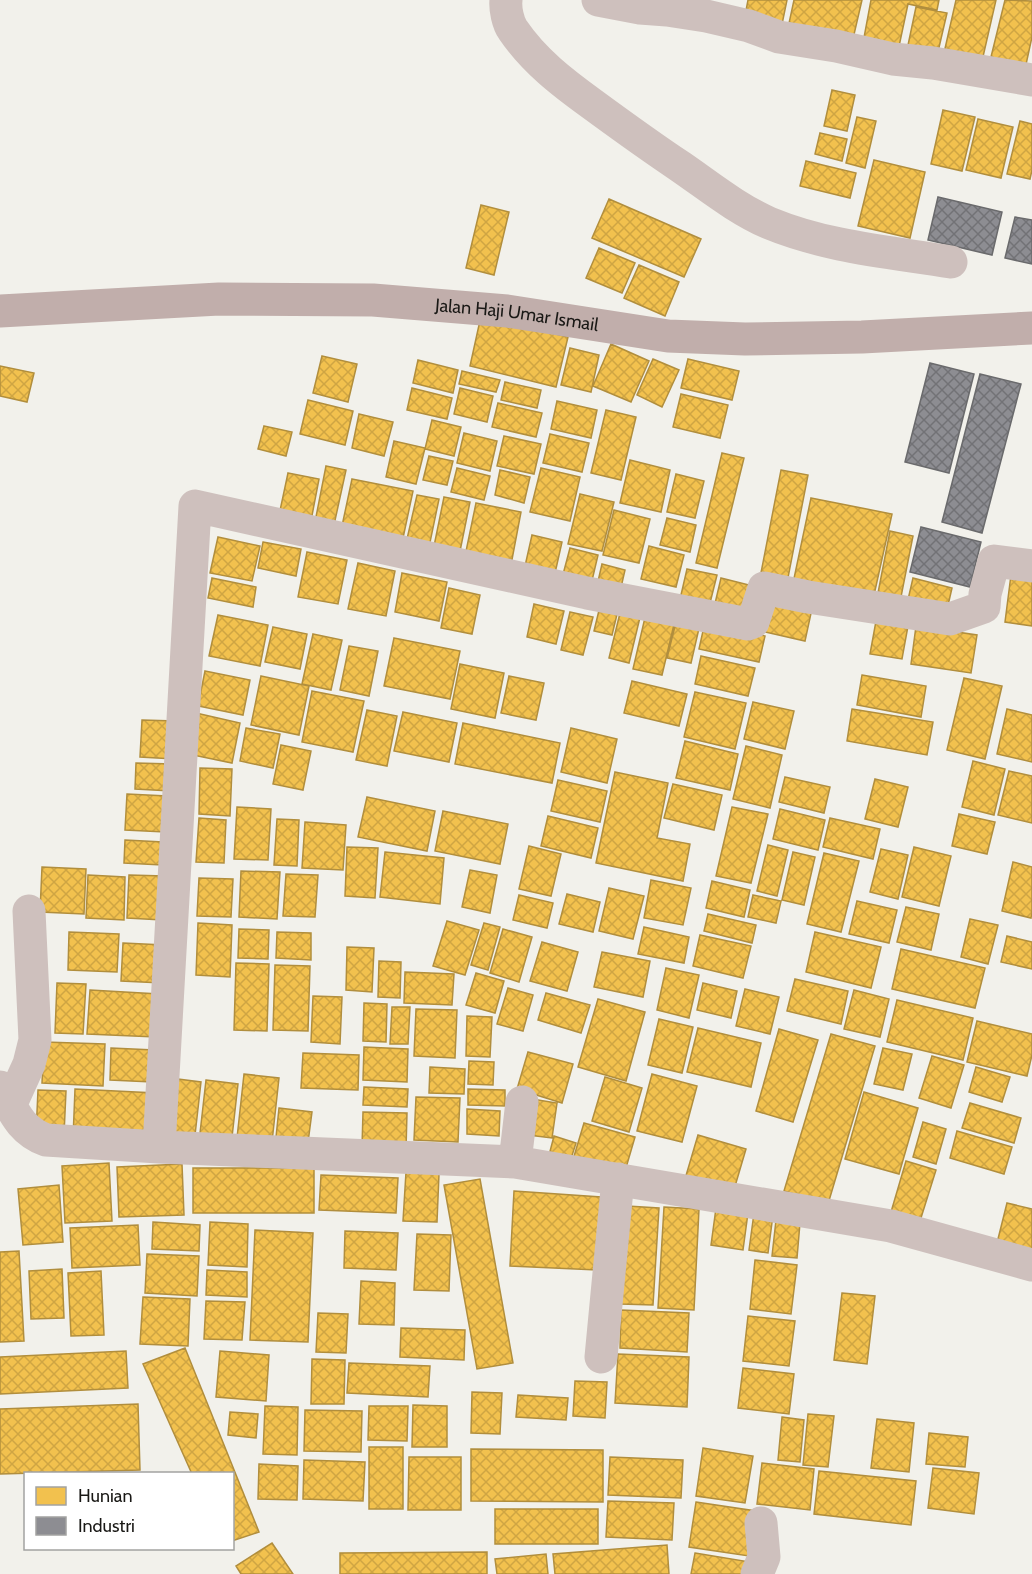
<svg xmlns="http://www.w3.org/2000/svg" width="1032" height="1574" font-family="Cabin,sans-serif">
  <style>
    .homes { fill: url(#homes-cross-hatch); stroke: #b18e3d; stroke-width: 1.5 }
    .industry { fill: url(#industry-cross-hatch); stroke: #6a6a6c; stroke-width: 1.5 }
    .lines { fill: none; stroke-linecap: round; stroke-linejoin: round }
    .minor { stroke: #cec0bd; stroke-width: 33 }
    .major { stroke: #c1aeab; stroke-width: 33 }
    .labels { text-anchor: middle; stroke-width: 6; stroke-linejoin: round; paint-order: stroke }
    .street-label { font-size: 18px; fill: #191815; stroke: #fff }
  </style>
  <defs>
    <pattern id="homes-cross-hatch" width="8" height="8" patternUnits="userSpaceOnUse" patternTransform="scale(1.5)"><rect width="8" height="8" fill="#f2c14e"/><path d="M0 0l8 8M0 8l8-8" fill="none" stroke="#cfa543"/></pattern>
    <pattern id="industry-cross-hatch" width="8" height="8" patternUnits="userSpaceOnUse" patternTransform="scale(1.5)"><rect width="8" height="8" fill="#8d8d92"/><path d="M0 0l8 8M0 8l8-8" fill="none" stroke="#727276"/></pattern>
  </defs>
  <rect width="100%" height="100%" fill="#f2f1eb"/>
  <path class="homes" d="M748,0H787L781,29L744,21Z
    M794,0H862L852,43L788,28Z
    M871,0H939L937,10L908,4L898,51L863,43Z
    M956,0H996L982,61L944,53Z
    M1005,0L1032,1V37L1025,69L990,61Z
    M916,7L947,13L937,56L907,50Z
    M832,90L855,95L847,131L824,126Z
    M943,110L975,117L962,171L931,164Z
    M857,117L876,121L865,168L846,163Z
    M978,119L1013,127L1001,178L966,170Z
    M1020,121L1032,124V170L1030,179L1007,174Z
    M820,133L847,139L842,161L815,154Z
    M874,160L925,172L910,238L858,226Z
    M806,161L856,173L850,198L800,186Z
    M609,199L701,239L684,277L592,238Z
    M481,205L509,212L494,275L466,268Z
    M599,248L635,263L622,293L586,278Z
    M639,265L679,282L665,316L624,298Z
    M481,316L568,337L556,387L470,366Z
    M611,344L649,361L631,402L593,386Z
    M570,348L599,355L591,392L561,385Z
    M322,356L357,364L348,402L313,393Z
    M653,359L679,370L662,407L637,395Z
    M688,359L739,371L732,400L681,388Z
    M418,360L458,370L453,393L413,383Z
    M0,366L34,373L27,402L0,396Z
    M462,371L500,380L496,392L459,384Z
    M505,382L541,390L537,408L501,400Z
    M412,388L452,398L447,419L407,410Z
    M460,388L493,396L487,422L454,414Z
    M681,394L728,405L720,438L673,427Z
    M308,400L353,411L345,445L300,434Z
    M557,401L597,410L591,438L551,429Z
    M498,403L542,413L536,437L492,427Z
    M606,410L636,417L621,480L591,473Z
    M359,414L393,422L384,456L352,448Z
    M432,420L461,427L454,456L425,449Z
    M264,426L292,432L286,456L258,449Z
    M464,433L497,441L490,471L457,463Z
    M550,434L589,443L582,472L543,463Z
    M504,436L541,444L534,474L497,466Z
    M394,441L425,448L416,484L386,477Z
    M722,453L744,458L717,568L696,563Z
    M429,456L453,461L447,485L423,480Z
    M630,460L670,470L661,512L620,503Z
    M326,466L346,470L334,525L315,522Z
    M457,468L490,476L484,500L451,492Z
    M541,468L580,477L570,521L530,512Z
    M500,470L530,477L524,503L495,495Z
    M781,470L808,475L786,588L759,583Z
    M288,473L319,479L310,526L278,520Z
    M676,474L704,481L695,518L667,512Z
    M352,479L413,491L403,538L342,526Z
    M580,494L614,502L602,551L568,544Z
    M417,495L439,499L428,552L405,548Z
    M444,497L470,502L458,561L432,556Z
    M811,498L892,514L872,604L792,588Z
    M476,503L521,512L510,570L464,561Z
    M614,510L650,519L639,563L603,555Z
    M667,518L696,525L690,552L660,545Z
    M890,531L913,536L901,597L878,593Z
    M532,535L562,542L553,582L523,575Z
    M218,537L260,546L252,581L210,573Z
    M263,542L301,549L296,576L258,568Z
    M649,546L684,555L676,587L641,579Z
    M570,548L598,555L590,589L561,582Z
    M307,552L347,560L338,604L298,597Z
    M358,563L395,571L386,616L348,609Z
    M602,564L625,570L619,596L596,590Z
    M1012,567L1032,570V626L1005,622Z
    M687,569L717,575L707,615L678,608Z
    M402,573L447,582L439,621L395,612Z
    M212,578L256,587L253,607L208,598Z
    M721,578L757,587L749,621L713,612Z
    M913,578L952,588L946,614L907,604Z
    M449,588L480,595L472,634L441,628Z
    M765,593L813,604L805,641L756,630Z
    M602,598L620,602L612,635L594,631Z
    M534,604L564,611L556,644L527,637Z
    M622,605L642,609L629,663L609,658Z
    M647,609L676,616L662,675L633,669Z
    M878,610L910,615L902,659L870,654Z
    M570,612L593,617L583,655L561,650Z
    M218,615L268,625L260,666L209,656Z
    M677,618L700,624L691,663L667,658Z
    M705,622L765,636L759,662L699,649Z
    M916,626L977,635L971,673L911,664Z
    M273,627L307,634L300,669L265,662Z
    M313,634L342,640L331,690L302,684Z
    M394,638L460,651L450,699L384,686Z
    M349,646L378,651L369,696L340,690Z
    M701,656L755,668L748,696L695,684Z
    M460,664L504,673L495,718L451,709Z
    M205,671L250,680L243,715L198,706Z
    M862,675L926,686L921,717L857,705Z
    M261,676L309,686L299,735L251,725Z
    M509,676L544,683L536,720L501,713Z
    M964,678L1002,686L985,759L947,750Z
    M632,681L687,694L679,726L624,713Z
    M312,691L364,701L353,752L302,742Z
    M695,692L746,703L735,749L684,737Z
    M753,702L794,711L785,749L744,739Z
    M852,709L933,722L927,755L847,741Z
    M1007,709L1032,715V762L997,754Z
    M367,710L397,716L387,766L356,760Z
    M403,712L457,723L449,762L394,751Z
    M196,713L240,723L232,763L188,754Z
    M142,720L175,721L174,759L140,757Z
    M463,723L560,743L552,783L455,764Z
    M246,728L280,734L273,768L240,761Z
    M571,728L617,739L607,783L561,772Z
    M685,741L738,754L730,790L676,778Z
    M281,745L311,751L303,790L273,784Z
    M746,746L782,755L770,808L733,799Z
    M973,761L1005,769L994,815L962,807Z
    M136,763L172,764L171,791L135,789Z
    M200,768L232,769L230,816L199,814Z
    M1009,771L1032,776V823L998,815Z
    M615,772L668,783L657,838L690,844L683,881L596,863Z
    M785,777L830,787L824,813L779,802Z
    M875,779L908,787L898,827L865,819Z
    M558,780L607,791L600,822L551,811Z
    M673,784L722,795L714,830L664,818Z
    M127,794L167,796L165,832L125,830Z
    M367,797L435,811L427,851L358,837Z
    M237,807L271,809L268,860L234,859Z
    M732,807L768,814L751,883L716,876Z
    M780,809L825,820L818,850L773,839Z
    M443,811L508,824L500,864L435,851Z
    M959,814L995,822L987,854L952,846Z
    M548,816L598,828L591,858L541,846Z
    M199,818L226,820L224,863L196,862Z
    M830,818L880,829L873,859L823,847Z
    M277,819L299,820L297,866L274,865Z
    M305,822L346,825L343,870L302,868Z
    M125,840L163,842L162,865L124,863Z
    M768,845L788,850L777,896L757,891Z
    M529,846L561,854L551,896L519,889Z
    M347,847L378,848L375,898L345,896Z
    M914,847L951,856L939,906L902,897Z
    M881,849L908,855L898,899L870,892Z
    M385,852L444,858L440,904L380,897Z
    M793,852L815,857L804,905L782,900Z
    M824,853L859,861L841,932L807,924Z
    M1013,862L1032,867V913L1031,918L1002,911Z
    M42,867L86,869L84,914L40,912Z
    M470,870L497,875L490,913L462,907Z
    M241,871L280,872L277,919L239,917Z
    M286,874L318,875L315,917L283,916Z
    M88,875L125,877L124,920L86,918Z
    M129,875L164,876L162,920L127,918Z
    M199,878L233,879L231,917L197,916Z
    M651,880L691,888L683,925L644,918Z
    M712,881L750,890L744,917L706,908Z
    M609,888L644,896L633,939L599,931Z
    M567,894L600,902L593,932L559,924Z
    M519,895L553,903L547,928L513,920Z
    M753,895L781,901L776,923L748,917Z
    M857,901L897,910L889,943L849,934Z
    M906,907L939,914L931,950L897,942Z
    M708,914L756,925L752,943L704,931Z
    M970,919L998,925L988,964L961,957Z
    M447,921L479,930L465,975L433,966Z
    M198,923L232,925L230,977L196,975Z
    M484,923L500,927L488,970L471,965Z
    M644,927L689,937L684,963L638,954Z
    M239,929L269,930L268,959L238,958Z
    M503,929L532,937L519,982L490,973Z
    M69,932L119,934L117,972L68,970Z
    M277,932L311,933V960L276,958Z
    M815,932L881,947L871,988L806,972Z
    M700,935L751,946L743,978L693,966Z
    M1007,936L1032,942V969L1001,962Z
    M542,942L578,952L567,991L530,981Z
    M123,943L164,945L162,983L121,981Z
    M347,947L374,948L372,992L346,990Z
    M901,949L985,968L975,1008L892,989Z
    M602,952L650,961L643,997L594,987Z
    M379,961L401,962L400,998L378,997Z
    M236,963L269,964L267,1031L234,1030Z
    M275,965L310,966L308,1031L273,1030Z
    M666,968L699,975L689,1018L657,1010Z
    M405,972L454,974L452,1005L404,1003Z
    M476,973L504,981L495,1013L466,1005Z
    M795,979L848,991L841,1024L787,1011Z
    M57,983L86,984L83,1034L55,1033Z
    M703,983L737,991L731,1018L697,1010Z
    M508,988L533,995L523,1031L497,1024Z
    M745,989L779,997L770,1034L736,1026Z
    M90,990L159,994L156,1037L87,1034Z
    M854,990L889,999L880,1037L844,1029Z
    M546,993L590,1005L581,1033L538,1020Z
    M313,996L342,997L340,1044L311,1042Z
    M598,999L645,1012L626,1081L578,1067Z
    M897,1000L973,1018L963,1060L887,1042Z
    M364,1003L387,1004L386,1042L363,1041Z
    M392,1007H410L408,1044H390Z
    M416,1009L457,1010L455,1058L414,1056Z
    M467,1016L492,1017L490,1057L466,1056Z
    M659,1019L693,1027L682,1073L648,1065Z
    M977,1021L1032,1034V1055L1027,1076L967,1062Z
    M698,1028L761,1043L751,1087L687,1072Z
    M779,1029L818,1040L793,1122L756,1111Z
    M831,1034L875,1046L828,1204L784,1191Z
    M44,1042L105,1044L103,1086L42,1083Z
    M364,1047L408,1049L407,1082L363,1080Z
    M111,1048L154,1050L152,1082L110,1080Z
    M883,1048L912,1054L903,1090L874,1084Z
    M528,1052L573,1064L562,1103L517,1089Z
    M303,1053L359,1055L358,1090L301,1088Z
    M932,1056L964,1065L951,1108L919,1098Z
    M469,1061L494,1062L493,1085L468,1084Z
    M430,1067L465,1069L464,1094L429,1093Z
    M976,1067L1010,1077L1002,1102L969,1092Z
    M244,1074L279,1078L271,1151L236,1147Z
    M652,1074L697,1086L682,1142L637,1131Z
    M605,1077L642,1088L629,1132L592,1121Z
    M170,1078L201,1082L194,1144L163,1140Z
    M206,1080L238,1084L231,1146L199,1142Z
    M364,1087L408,1089L407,1107L363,1105Z
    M75,1089L156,1093L153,1143L73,1139Z
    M468,1089L505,1090V1106L468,1105Z
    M38,1090L66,1091L64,1135L36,1134Z
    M864,1092L918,1108L899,1174L845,1159Z
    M416,1097L460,1098L458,1142L414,1140Z
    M526,1098L557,1103L552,1138L520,1134Z
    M970,1103L1021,1118L1014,1143L962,1128Z
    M279,1108L312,1112L307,1150L275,1147Z
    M467,1109L500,1111L499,1136L467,1134Z
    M363,1112L407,1113L406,1149L362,1147Z
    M923,1122L946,1129L936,1164L913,1157Z
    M584,1123L635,1137L623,1178L572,1163Z
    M957,1131L1012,1147L1004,1174L950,1158Z
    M698,1135L746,1149L733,1193L685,1179Z
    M554,1136L576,1143L568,1168L547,1163Z
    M906,1161L936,1170L920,1221L891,1212Z
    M109,1163L112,1221L65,1223L62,1166Z
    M182,1164L184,1215L119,1217L117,1167Z
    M193,1168H314V1213H193Z
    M406,1172L439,1174L437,1222L403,1221Z
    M321,1175L398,1178L396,1213L319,1210Z
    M480,1179L513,1363L477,1369L444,1185Z
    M59,1185L63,1242L23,1245L18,1189Z
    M514,1191L601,1197L597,1270L510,1266Z
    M1007,1203L1032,1209V1251L997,1243Z
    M627,1206L659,1208L653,1305L621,1304Z
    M664,1207L699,1209L694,1310L658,1308Z
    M716,1208L748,1213L743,1250L711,1245Z
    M754,1213L773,1215L768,1253L749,1250Z
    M776,1220L800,1223L797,1258L772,1256Z
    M153,1222L200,1225L199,1251L152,1249Z
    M210,1222L248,1224L247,1267L208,1265Z
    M138,1225L140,1265L72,1268L70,1228Z
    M255,1230L313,1233L308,1342L250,1340Z
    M345,1231L398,1233L396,1270L344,1268Z
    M417,1234L451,1235L449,1291L414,1290Z
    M19,1251L24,1341L0,1342V1252Z
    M147,1254L199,1256L197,1296L145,1293Z
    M755,1260L797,1265L791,1314L750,1309Z
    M62,1269L64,1318L31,1319L29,1271Z
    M207,1270L247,1272V1297L206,1295Z
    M101,1271L104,1335L71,1336L68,1273Z
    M361,1281L395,1283L394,1325L359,1324Z
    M842,1293L875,1296L867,1364L834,1360Z
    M143,1297L190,1299L188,1346L140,1344Z
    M206,1301L245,1302L242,1340L204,1339Z
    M621,1310L689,1313L687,1352L620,1348Z
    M318,1313L348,1314L346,1353L316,1352Z
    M748,1316L795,1321L789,1366L743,1361Z
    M401,1328L465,1330L464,1360L400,1357Z
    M185,1348L259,1532L232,1541V1474H192L143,1364Z
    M126,1351L128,1388L0,1394V1357Z
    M220,1351L269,1355L266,1401L216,1397Z
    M618,1354L689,1357L687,1407L615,1403Z
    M312,1359L345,1360L344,1404H311Z
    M349,1363L430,1366L428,1397L347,1393Z
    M743,1368L794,1374L789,1414L738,1408Z
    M575,1381L607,1382L605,1418L573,1416Z
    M472,1392L502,1393L500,1434L471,1433Z
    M518,1395L568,1398L566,1420L516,1417Z
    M138,1404L140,1470L0,1474V1409Z
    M413,1405L447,1406V1447H412Z
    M265,1406L298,1407L297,1455L263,1454Z
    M369,1406H408L407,1441L368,1440Z
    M305,1410L362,1411L361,1452L304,1451Z
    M230,1412L258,1414L256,1438L228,1435Z
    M808,1414L834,1416L828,1467L803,1465Z
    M782,1417L804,1420L800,1462L778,1460Z
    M877,1419L914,1423L909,1472L871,1468Z
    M929,1433L968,1437L965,1467L926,1464Z
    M369,1447H403V1509H369Z
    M703,1448L753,1456L745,1503L696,1496Z
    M471,1449L603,1450V1502L471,1501Z
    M409,1457H461V1510H408Z
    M610,1457L683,1460L681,1498L608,1495Z
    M304,1460L365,1462L363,1501L303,1499Z
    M762,1463L814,1469L810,1510L757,1504Z
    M259,1464L298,1466L297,1500L258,1499Z
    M933,1468L979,1473L974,1514L928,1508Z
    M819,1471L916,1481L911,1525L814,1514Z
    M608,1501L674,1503L672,1540L606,1537Z
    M696,1502L756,1511L749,1556L689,1547Z
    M495,1509H598V1544H495Z
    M272,1543L293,1574H241L236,1566Z
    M667,1545L669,1574H555L553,1554Z
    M487,1552V1574H340V1553Z
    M695,1553L750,1562L748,1574H691Z
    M546,1554L548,1574H497L495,1559Z"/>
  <path class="industry" d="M938,197L1002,212L992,255L928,240Z
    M1015,217L1032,220V264L1005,258Z
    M930,363L974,374L949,473L905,462Z
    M980,374L1021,384L982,533L942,522Z
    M921,527L981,542L970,587L910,572Z"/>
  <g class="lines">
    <path class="minor" d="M506,0C505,9 508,23 513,30C534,61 563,83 592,104C622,126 651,147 681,167C710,187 737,209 769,223C827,247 890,252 951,262
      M598,0L640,8L667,10L706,16L749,26L779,37L836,46L893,59L933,63L1032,80
      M0,1087C13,1109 19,1130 46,1140L159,1147L515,1162L891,1226L1032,1265
      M10,1106L29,1064L35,1040L29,911
      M159,1147L195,506L587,593L748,624L753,622L764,588L808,597L950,619L984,607L985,594L994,561L1032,566
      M515,1162L522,1102
      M601,1357L618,1179
      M757,1574L764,1557L761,1523"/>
    <path class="major" id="s1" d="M0,311L219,299L373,300L507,311L668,336L745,339L862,337L1032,328"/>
  </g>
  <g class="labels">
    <g class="street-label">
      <text dy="6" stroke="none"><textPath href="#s1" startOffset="518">Jalan Haji Umar Ismail</textPath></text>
    </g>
  </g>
  <rect x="24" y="1472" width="210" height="78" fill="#ffffff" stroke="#a3a3a1" stroke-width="1.5"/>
  <rect x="36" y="1487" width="30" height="18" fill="#f2c14e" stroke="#a3a3a1" stroke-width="1.5"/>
  <text x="78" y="1502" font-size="18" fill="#191815">Hunian</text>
  <rect x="36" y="1517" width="30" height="18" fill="#8d8d92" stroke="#a3a3a1" stroke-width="1.5"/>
  <text x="78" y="1532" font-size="18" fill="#191815">Industri</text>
</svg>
